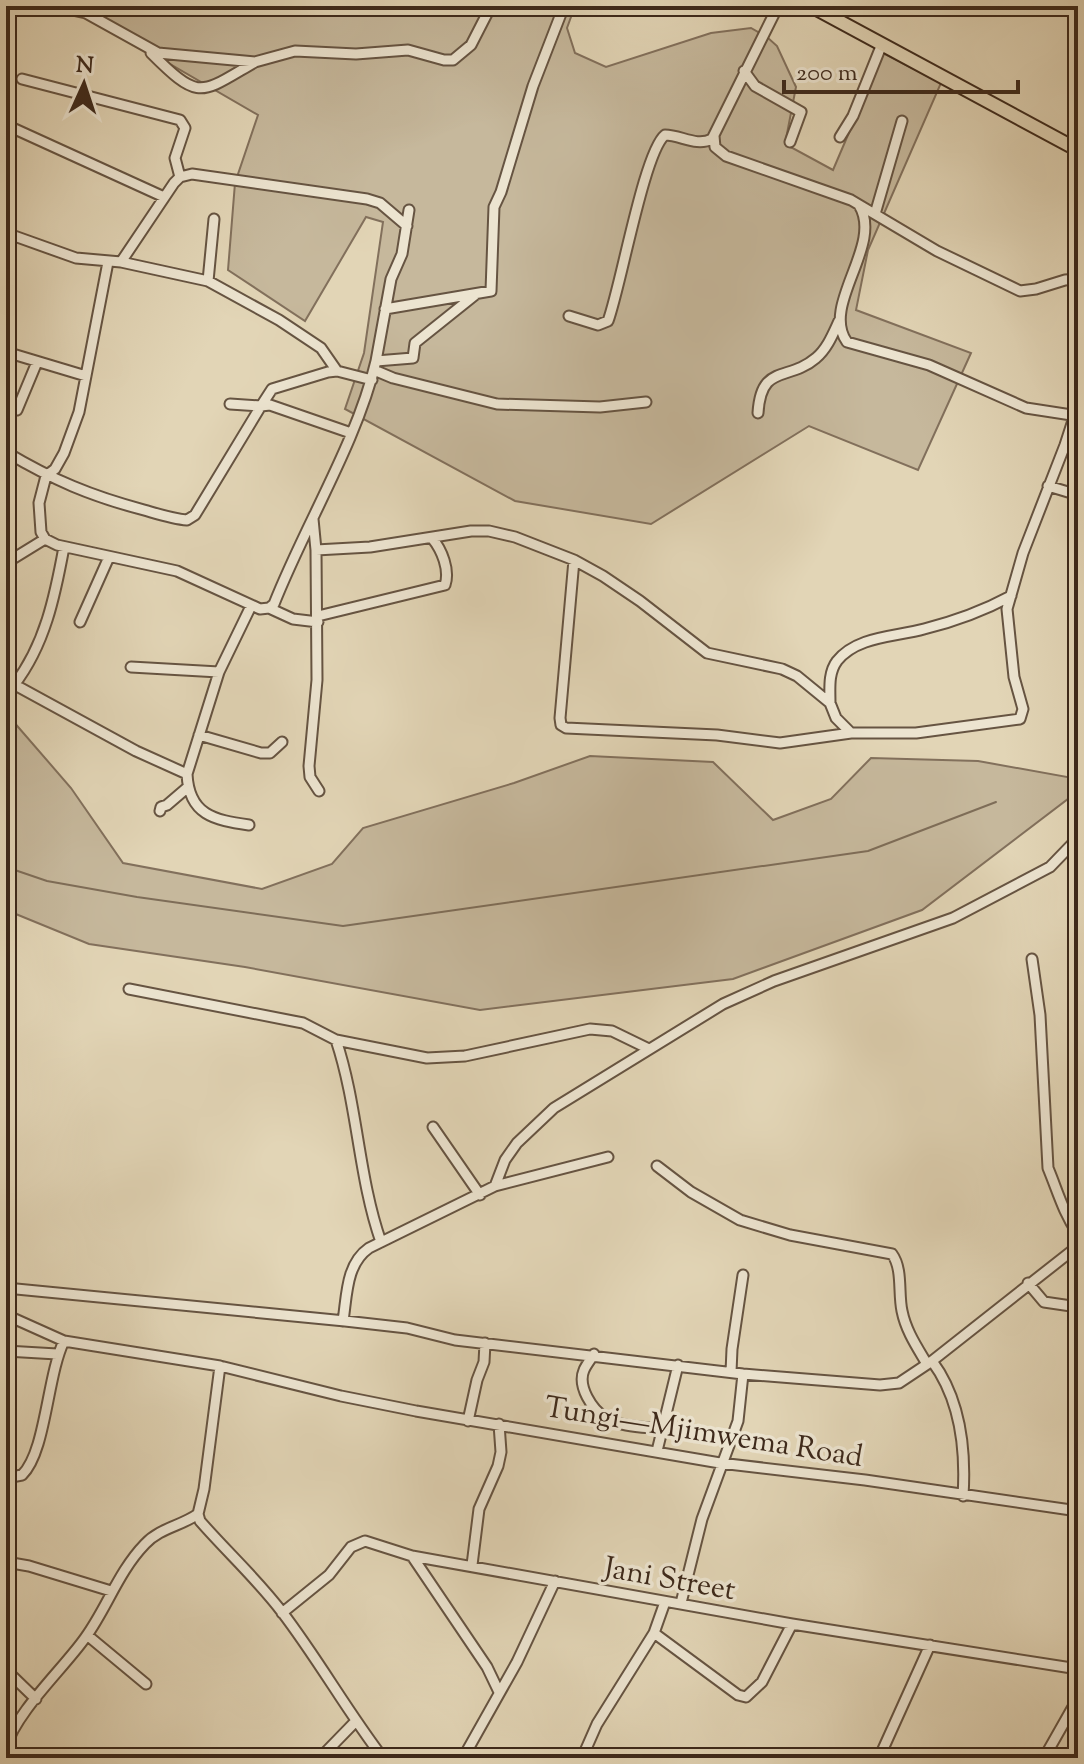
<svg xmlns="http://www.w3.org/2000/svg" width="1084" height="1764" font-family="'Sorts Mill Goudy',serif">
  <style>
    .green { fill: #c6b89c; stroke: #82705c; stroke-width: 2 }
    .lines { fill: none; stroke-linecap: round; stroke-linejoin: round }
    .stream { stroke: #7e6d58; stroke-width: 2 }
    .minor-casing { stroke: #665442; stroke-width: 13 }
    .major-casing { stroke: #3d291b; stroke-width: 16 }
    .minor { stroke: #ece4d0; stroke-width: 9 }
    .major { stroke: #e2d5b6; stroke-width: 12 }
    .labels { text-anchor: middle; stroke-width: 7; stroke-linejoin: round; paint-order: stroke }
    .street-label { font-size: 30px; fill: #3d291b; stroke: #ece4d0 }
  </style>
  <rect width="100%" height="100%" fill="#e2d5b6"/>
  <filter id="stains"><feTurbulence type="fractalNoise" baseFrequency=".0025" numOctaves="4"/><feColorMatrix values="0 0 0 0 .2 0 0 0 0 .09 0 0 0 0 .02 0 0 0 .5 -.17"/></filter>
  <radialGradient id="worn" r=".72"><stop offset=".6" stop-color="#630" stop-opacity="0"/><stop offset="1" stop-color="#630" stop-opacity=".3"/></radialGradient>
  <path class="green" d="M70,6H575L567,28L575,53L606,67L711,33L751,28L767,37L777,46L796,87L785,144L833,170L883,53L941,83L868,250L856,310L971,353L918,470L809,426L651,524L515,501L345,409L364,353L383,222L366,217L305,321L228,270L235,183L258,115Z
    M6,713L71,788L123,863L262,889L332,864L363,828L514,783L590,756L713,762L773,820L831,799L871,758L978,761L1073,778L1077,792L922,910L733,979L480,1010L245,967L89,944L6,910Z"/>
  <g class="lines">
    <path class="stream" d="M6,867L47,881L137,897L343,926L868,851L996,802"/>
    <g class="minor-casing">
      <path id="minor" d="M54,6L86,13L158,53L255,62L295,51L356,54L408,50L444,60H453L471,45L491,6
        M151,53C200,102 200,94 255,62
        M744,71L755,86L801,112L790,142
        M22,79L180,120L185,128L175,158L180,177
        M6,125L164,197
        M714,136L715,147L726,156L851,200L937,251L1020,291L1036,289L1065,280L1078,279
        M840,137L853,116L882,44
        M859,205C884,245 820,305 847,342L929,365L1026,408L1078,416
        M875,214L902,121
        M6,233L76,258L121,262L208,281L279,320L321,348L337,371
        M108,262L79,412L64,453L55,469L46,476L39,503L41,532L45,539L57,545L177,571L260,609L269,608L274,604C305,525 357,442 376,361L413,358L415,343L475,295
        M121,262L174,183L180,177L192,174L367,199L380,203L407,226
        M208,281L214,219
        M385,309L491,291L494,207L501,192L533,86L564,6
        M569,316L598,325L608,321C621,286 644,152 665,135C681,135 696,147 712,139L778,6
        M6,352L86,376
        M376,361L391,279L402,254L409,210
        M374,370L393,378L497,404L600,407L646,402
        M230,404L261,406L272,389L328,372L337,371L372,380
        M17,410L37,362
        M758,413C761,363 788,382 816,358C827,349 833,334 839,321
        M6,452C53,480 91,496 144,510C158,514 173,519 187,520L195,515L261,406L270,405L351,433
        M1048,486L1078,495
        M313,519L316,550L370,547L471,531H489L515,537L574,560L603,576L640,601L707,653L782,669L797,676L830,703L836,718L851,733
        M316,550L317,680L309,766L310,777L319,791
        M574,560L560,718L561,725L566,728L717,735L780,743L851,733H916L1020,719L1023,709L1014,677L1007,609L1023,553L1065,445L1078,405
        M6,563L45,539
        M269,608L293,619L318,622
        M318,616L445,585C450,570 442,550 432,538
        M80,622L109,557
        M131,667L219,672L251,606
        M219,672L187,774C189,815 214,820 249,825
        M6,680L136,751L187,774
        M14,685C45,645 55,596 64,547
        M830,703C830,689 828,673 837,661C857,636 895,637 924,629C952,622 985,610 1011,596
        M199,735L261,753H270L282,742
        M160,811L161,807L167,805L188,787
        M1032,959L1040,1015L1048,1168C1058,1192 1063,1212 1078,1234
        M129,989L303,1023L336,1040L427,1058L465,1056L590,1029L612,1031L649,1049
        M336,1040C358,1106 358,1176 381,1242
        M433,1127L480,1195
        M657,1166L691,1192L740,1220L790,1235L892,1254C903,1269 898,1293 902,1311C906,1331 917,1347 927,1364
        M495,1186L505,1160L517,1143L554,1108L723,1004L774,981L953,918L1050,867L1078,838
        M1028,1283L1044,1302L1078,1307
        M6,1288L345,1321L407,1328L455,1340L743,1374L880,1385L899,1383L932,1361L1078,1246
        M6,1315L64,1341L220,1366L341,1396L416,1411L720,1463L865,1480L1078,1511
        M343,1321C347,1295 346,1264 369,1248L495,1186L608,1157
        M6,1351L57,1354
        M594,1354C591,1359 586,1365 584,1370C577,1386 592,1410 606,1418C620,1427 645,1427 661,1429
        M932,1361C961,1400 966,1450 963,1496
        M731,1372L732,1349L743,1275
        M468,1421L477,1380L484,1362L485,1343
        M657,1451L678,1365
        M6,1478L22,1475C46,1452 47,1376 64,1341
        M198,1514L200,1521C227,1552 257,1579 282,1612C318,1659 347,1711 383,1758
        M412,1556L487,1667L499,1692
        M6,1562L29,1566L111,1591
        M472,1565L479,1509L498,1466L501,1452L499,1424
        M681,1603L702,1519L738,1421L743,1374
        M282,1613L329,1575L351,1547L365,1541L412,1556L792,1624L1078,1669
        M654,1633L738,1695L746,1697L762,1682L792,1624
        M87,1635L146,1684
        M6,1670L36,1699
        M6,1747C16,1712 63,1669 85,1638C107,1608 118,1572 145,1544C160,1528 181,1526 198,1514L204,1489L220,1366
        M320,1758L355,1722
        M463,1758L517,1662L555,1581
        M582,1758L597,1724L654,1633L665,1602
        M879,1758L930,1645
        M1044,1758L1078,1698"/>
    </g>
    <g class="major-casing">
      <path id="major" d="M811,6L1078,150"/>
    </g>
    <use href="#minor" class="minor"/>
    <use href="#major" class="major"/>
  </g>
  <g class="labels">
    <g class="street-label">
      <text transform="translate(704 1431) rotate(9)" y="10">Tungi—Mjimwema Road</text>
      <text transform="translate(670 1578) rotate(10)" y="10">Jani Street</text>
    </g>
  </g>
  <rect width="1084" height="1764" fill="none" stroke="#e2d5b6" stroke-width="32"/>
  <rect x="8" y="8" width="1068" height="1748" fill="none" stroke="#3d291b" stroke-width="4"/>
  <rect x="16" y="16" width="1052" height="1732" fill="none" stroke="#3d291b" stroke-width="2"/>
  <g transform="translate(84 84) rotate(3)" stroke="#ece4d0" stroke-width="6" paint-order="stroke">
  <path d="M0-6L14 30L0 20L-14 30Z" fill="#3d291b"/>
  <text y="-12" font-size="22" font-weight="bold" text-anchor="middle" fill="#3d291b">N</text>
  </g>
  <path d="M784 80v12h234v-12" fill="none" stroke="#3d291b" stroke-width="4"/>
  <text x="796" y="80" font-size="24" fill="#3d291b" stroke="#ece4d0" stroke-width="6" paint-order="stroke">200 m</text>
  <rect width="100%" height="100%" filter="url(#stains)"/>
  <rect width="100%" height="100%" fill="url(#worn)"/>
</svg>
